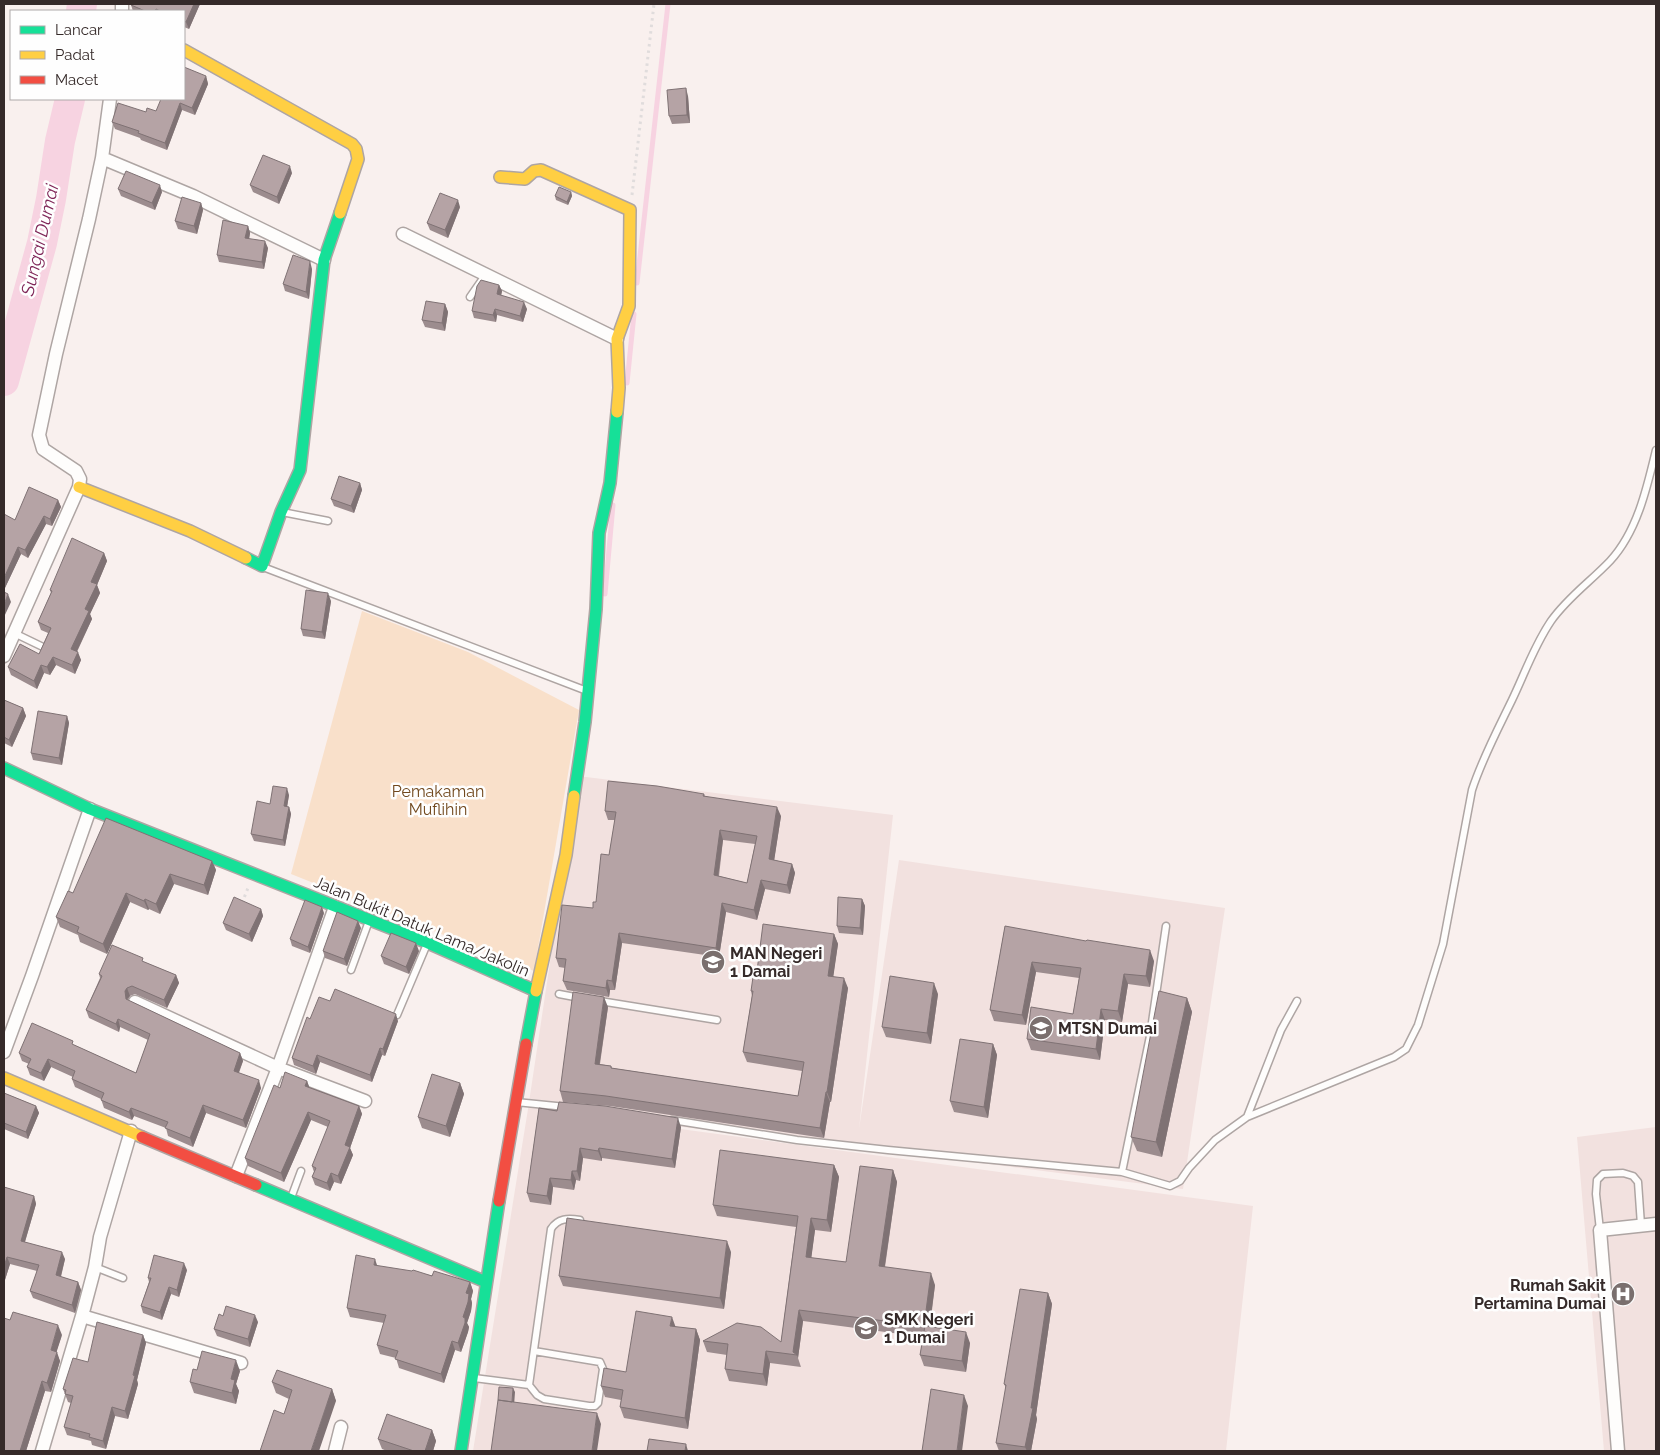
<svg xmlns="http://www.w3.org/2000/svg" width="1660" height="1455" font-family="Raleway,sans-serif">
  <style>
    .built { fill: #f2e1df }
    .green { fill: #f9e0ca }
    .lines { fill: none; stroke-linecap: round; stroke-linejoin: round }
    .stream { stroke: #f7d3e1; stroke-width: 5 }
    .river { stroke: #f7d3e1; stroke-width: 30 }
    .lane-casing { stroke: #aea5a3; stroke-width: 9 }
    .street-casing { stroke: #aea5a3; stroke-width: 15 }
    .fast-casing { stroke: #aea5a3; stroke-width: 14 }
    .slow-casing { stroke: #aea5a3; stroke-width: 14 }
    .jam-casing { stroke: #aea5a3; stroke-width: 14 }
    .path { stroke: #e0dcdc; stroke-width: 3; stroke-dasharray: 2.5 4; stroke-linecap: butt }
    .lane { stroke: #fefdfc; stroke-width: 6 }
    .street { stroke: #fefdfc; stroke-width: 12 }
    .fast { stroke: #16e098; stroke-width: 11 }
    .slow { stroke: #ffcf43; stroke-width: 11 }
    .jam { stroke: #f24e42; stroke-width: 11 }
    .wall { fill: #9c8c8e; fill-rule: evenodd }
    .shaded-wall { fill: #7f7274 }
    .building { fill: #b5a3a5; stroke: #7f7274; fill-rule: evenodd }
    .labels { text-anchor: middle; stroke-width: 5; stroke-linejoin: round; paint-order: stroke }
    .park-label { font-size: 16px; fill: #71481d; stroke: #fefefe }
    .street-label { font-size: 16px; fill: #352a29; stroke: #fefefe }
    .poi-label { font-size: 16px; font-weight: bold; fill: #352a29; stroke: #fefefe; text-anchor: start }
    .water-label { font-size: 18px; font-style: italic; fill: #7f2658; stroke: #fefefe }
  </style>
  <rect width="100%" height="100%" fill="#f9f0ee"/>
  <path class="built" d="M578,776L893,815L859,1129L899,860L1225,908L1183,1189L857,1147L569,1114L1253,1206L1226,1451H473L528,1109Z
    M1656,1127V1451H1604L1577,1137Z"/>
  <path class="green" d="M362,611L468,652L579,710L534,971L291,874Z"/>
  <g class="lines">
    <path class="stream" d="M637,283L668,4
      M627,383L634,314
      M605,594L613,505"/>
    <path class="river" d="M81,11L82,4
      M4,381L42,243L51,199L60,141L70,99"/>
    <g class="lane-casing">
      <path id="lane" d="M470,297L486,274
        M282,512L328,521
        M263,567L587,691
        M14,633L43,647
        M351,970L369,921
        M559,994L580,998
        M600,1001L717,1020
        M397,1015L427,944
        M516,1102L566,1107
        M1247,1117L1281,1030L1297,1001
        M672,1120L797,1140L888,1150L1122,1172L1170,1186L1180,1181L1189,1168L1215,1140L1247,1117L1394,1057L1406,1049L1418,1025L1443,944L1472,790C1482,759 1498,729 1512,700C1525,673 1534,646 1551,621C1568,597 1590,582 1610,561C1637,532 1647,488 1656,450
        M1122,1172L1150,1036L1166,926
        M291,1198L301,1171
        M1600,1230L1596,1194L1597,1180L1603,1174L1623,1173L1633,1176L1638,1182L1641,1225
        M95,1267L123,1278
        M474,1378L529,1385L537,1395L544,1399L589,1406H595L598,1403L603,1369L600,1362L534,1351
        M529,1385L551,1229C558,1218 568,1218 580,1220"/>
    </g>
    <g class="street-casing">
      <path id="street" d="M122,11V4
        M102,158L193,196L324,260
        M403,234L617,339
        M4,656L79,487L80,479L76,471L43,449L39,435L56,354L89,219L102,158L110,99
        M135,1002L278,1068L365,1101
        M4,1052L32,976L90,809
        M236,1176L278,1068L335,907
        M82,1316L241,1363
        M42,1451L82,1316L95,1267L100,1237L131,1131
        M335,1451L341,1427
        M1618,1451L1600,1230L1656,1224"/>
    </g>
    <g class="fast-casing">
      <path id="fast" d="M246,558L262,566L281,512L300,470L324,260L340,213
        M4,768L90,809L428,943L536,991L526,1044
        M574,796L585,722L596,609L599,533L610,483L617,412
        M256,1185L486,1282
        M461,1451L499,1201"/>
    </g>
    <g class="slow-casing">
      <path id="slow" d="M184,50L352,144L356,149L358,159L340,213
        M500,177L525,179L534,171L541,170L630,210L629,306L617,339L619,388L617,412
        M79,487L190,531L246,558
        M536,991L566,855L574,796
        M4,1078L142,1137"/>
    </g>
    <g class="jam-casing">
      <path id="jam" d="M142,1137L256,1185
        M499,1201L526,1044"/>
    </g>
    <path class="path" d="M632,195L654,4
      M242,903L248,888"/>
    <use href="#lane" class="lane"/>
    <use href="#street" class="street"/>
    <use href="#fast" class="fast"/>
    <use href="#slow" class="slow"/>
    <use href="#jam" class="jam"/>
  </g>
  <path class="wall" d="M132,4H200L189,29L184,27V11H133L131,5Z
    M206,76L208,84L195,115L182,110L167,150L141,140L140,138L115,129L112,122L146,112L156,111Z
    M688,96L690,123L672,124L669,116Z
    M292,173L279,204L253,192L250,185Z
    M118,189L162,192L155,210L121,196Z
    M571,192L572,196L568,205L556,200L555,196Z
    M201,203L203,210L197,234L178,229L175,221Z
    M460,207L448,238L430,230L427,223Z
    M248,226L250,233L249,239L268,248L264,269L219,262L217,255Z
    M312,269L309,299L285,291L283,284Z
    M499,285L502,291L501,295L527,309L523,322L497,315L496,322L474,318L472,311Z
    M445,304L448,312L445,331L425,327L422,320Z
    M360,483L362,490L354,513L334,506L331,499Z
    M58,500L61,507L52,526L46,524L28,558L21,554L4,590L15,520Z
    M104,553L107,561L97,585L100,593L90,614L92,619L77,652L81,660L75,674L56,665L50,675L44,673L37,689L11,675L8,667L39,654L48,633L41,630L38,622L51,593L50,590Z
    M331,601L325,639L303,636L301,629Z
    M4,700L23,708L26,716L12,747L4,743Z
    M67,716L69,723L62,765L33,760L31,753Z
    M704,794L705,796L781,816L774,860L792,864L795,873L790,894L765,889L757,920L726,912L719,957L622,943L615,990H610L609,997L567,990L563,981L565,968L559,967L556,958L593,908L596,902L609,855L615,820H608L605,811ZM723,840L755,844L747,883L719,876Z
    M289,795L287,807H289L291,814L285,846L254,841L251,834L270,804Z
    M212,861L216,870L208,895L174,884L160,914L149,909L148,910L130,902L107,954L80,942L78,935L60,927L56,917L73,893Z
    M862,899L865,906L863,935L839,933L837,926Z
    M261,909L263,916L252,942L226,930L223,923Z
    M324,913L310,953L292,946L290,939Z
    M1005,926L1154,961L1150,987L1128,984L1122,1022L1105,1020L1100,1060L1031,1050L1027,1039L1073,1014L1079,978L1036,972L1026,1025L994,1021L990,1010Z
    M361,928L347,966L325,958L323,951Z
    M834,934L838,944L833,976L848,988L831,1102H830L824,1138L610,1106L563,1102L560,1091L608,1007L600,1064L611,1066L612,1068L798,1096L802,1071L747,1062L743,1052L752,996L751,991L757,971Z
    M419,951L409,974L384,964L381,956Z
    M144,962L176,975L179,983L167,1008L135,994L130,996L128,1000L240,1053L243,1061L239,1073L261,1088L246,1128L206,1113L193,1147L168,1136L166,1128L134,1116L132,1120L104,1108L101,1099L75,1087L72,1079L73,1077L51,1067L44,1081L30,1075L27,1067L29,1064L22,1061L19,1053L74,1045L136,1073L148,1040L120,1027L119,1032L89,1018L86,1010L100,978L99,974Z
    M938,994L931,1044L886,1037L882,1027Z
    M1187,998L1192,1012L1162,1157L1137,1151L1131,1137Z
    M330,1001L398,1021L385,1056L382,1055L372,1082L320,1062L316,1074L294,1065L292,1058L310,1019Z
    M993,1044L997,1055L988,1118L954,1112L950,1101Z
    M307,1081L309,1087L359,1106L362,1114L350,1148L353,1155L341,1184L334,1182L330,1191L315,1185L312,1177L314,1172L312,1166L328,1127L311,1120L284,1182L248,1166L245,1158L280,1088Z
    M460,1083L464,1094L450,1137L422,1128L418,1117Z
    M4,1093L36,1106L39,1113L28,1139L4,1129Z
    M539,1108L681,1127L675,1168L602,1158V1161L583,1158L580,1181L576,1180L574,1190L553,1187L551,1205L530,1202L527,1193Z
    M834,1165L839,1177L831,1232L815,1230L811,1258L846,1262L893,1170L897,1182L885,1267L935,1285L930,1327L970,1343L966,1372L924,1366L920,1355L923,1337L803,1321L798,1358L801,1367L770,1363L767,1386L729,1381L725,1369L727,1355L707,1352L703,1341L781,1342L796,1227L717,1216L713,1205Z
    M4,1187L34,1196L36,1204L25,1242L65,1259L61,1277L78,1282L81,1290L75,1313L33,1298L30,1291L37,1271L10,1264L4,1283Z
    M731,1252L724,1309L563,1286L559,1276Z
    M378,1266L470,1282L473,1291L471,1299L472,1303L471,1311L467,1323L469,1327L468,1332L461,1352L455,1350L444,1383L399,1368L396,1358L380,1354L377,1345L384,1323L350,1317L347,1308Z
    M187,1270L179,1297L171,1294L162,1320L143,1313L141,1306L149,1282L148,1278Z
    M1048,1293L1052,1304L1036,1415L1037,1419L1031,1451H999L996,1443L1006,1388L1004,1384Z
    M223,1316L258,1322L250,1347L217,1336L214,1329Z
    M675,1327L696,1329L700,1340L688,1429L624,1418L620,1407L621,1400L605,1397L601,1386L626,1372Z
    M62,1335L56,1352L60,1361L51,1392L45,1391L26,1451H4Z
    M143,1335L146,1343L137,1380L138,1384L128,1419L115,1416L106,1449L92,1445L91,1441L67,1435L64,1427L71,1403L68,1402L63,1389L88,1362Z
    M240,1371L236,1384L239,1391L236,1404L194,1393L190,1382Z
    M272,1382L332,1389L336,1401L284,1414L289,1399L276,1393Z
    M432,1430L436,1441L433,1451H387L382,1449L378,1439Z"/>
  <path class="shaded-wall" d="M194,4H200L189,29L186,22Z
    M206,76L208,84L195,115L192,108Z
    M686,88L688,96L690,123L687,115Z
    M180,103L182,110L167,150L165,143Z
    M290,166L292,173L279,204L277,197Z
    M160,185L162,192L155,210L152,203Z
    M571,192L572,196L568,205L567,202Z
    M458,200L460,207L448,238L445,230Z
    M201,203L203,210L197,234L194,226Z
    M248,226L250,233L248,245L245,238Z
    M265,241L268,248L264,269L262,262Z
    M310,261L312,269L309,299L306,292Z
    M499,285L502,291L500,301L497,294Z
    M524,302L527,309L523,322L520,316Z
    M445,304L448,312L445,331L442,323Z
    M495,309L497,315L496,322L493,315Z
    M360,483L362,490L354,513L351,506Z
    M58,500L61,507L52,526L50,519Z
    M44,516L46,524L28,558L25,550Z
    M18,547L21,554L4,590V578Z
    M104,553L107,561L97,585L100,593L90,614L92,619L74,657L71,649L85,609L91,582Z
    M328,593L331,601L325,639L322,632Z
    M8,594L11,602L4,617V605Z
    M78,652L81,660L75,674L72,665Z
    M53,657L56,665L50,675L47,667Z
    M41,665L44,673L37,689L34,681Z
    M23,708L26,716L12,747L9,740Z
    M67,716L69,723L62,765L59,758Z
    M287,788L289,795L286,813L284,806Z
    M289,807L291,814L285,846L283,840Z
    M777,807L781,816L773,868L769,859Z
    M720,830L723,840L717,884L714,875Z
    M212,861L216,870L208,895L204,885Z
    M792,864L795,873L790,894L787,885Z
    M170,874L174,884L160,914L156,904Z
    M761,880L765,889L757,920L754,910Z
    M126,893L130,902L107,954L103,944Z
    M145,899L149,909L148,910L144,901Z
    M862,899L865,906L863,935L860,928Z
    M722,903L726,912L719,957L716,948Z
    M322,907L324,913L310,953L308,947Z
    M261,909L263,916L252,942L249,934Z
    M358,921L361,928L347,966L344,959Z
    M619,933L622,943L615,990L612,981Z
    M834,934L838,944L832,986L828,976Z
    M416,943L419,951L409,974L406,967Z
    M1150,950L1154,961L1150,987L1146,976Z
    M1032,962L1036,972L1026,1025L1022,1015Z
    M1124,974L1128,984L1122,1022L1118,1011Z
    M176,975L179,983L167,1008L164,1000Z
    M844,978L848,988L831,1102L827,1092Z
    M607,980L610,990L609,997L606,988Z
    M934,983L938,994L931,1044L927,1033Z
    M127,988L130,996L127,999L129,1007L126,999L125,991Z
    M604,997L608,1007L598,1074L595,1064Z
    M1187,998L1192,1012L1162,1157L1156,1142Z
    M1101,1009L1105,1020L1100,1060L1096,1049Z
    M396,1014L398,1021L385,1056L383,1049Z
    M118,1019L120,1027L119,1032L116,1024Z
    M993,1044L997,1055L988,1118L984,1107Z
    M380,1048L382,1055L372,1082L370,1075Z
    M240,1053L243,1061L236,1079L234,1071Z
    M317,1055L320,1062L316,1074L313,1066Z
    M48,1059L51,1067L44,1081L41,1073Z
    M259,1080L261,1088L246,1128L243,1120Z
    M307,1081L310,1089L305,1086Z
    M460,1083L464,1094L450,1137L446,1126Z
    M826,1092L830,1102L824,1138L820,1128Z
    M203,1105L206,1113L193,1147L190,1138Z
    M36,1106L39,1113L28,1139L26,1132Z
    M359,1106L362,1114L350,1148L353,1155L341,1184L338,1176L345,1145Z
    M131,1108L134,1116L132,1120L129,1112Z
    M308,1112L311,1120L284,1182L281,1173Z
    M678,1118L681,1127L675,1168L672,1159Z
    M580,1148L583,1158L580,1181L577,1171Z
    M599,1148L602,1158V1161L598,1151Z
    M834,1165L839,1177L831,1232L827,1220Z
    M893,1170L897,1182L883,1278L879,1266Z
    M572,1171L576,1180L574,1190L571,1180Z
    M331,1173L334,1182L330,1191L327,1183Z
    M550,1178L553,1187L551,1205L547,1196Z
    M34,1196L36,1204L23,1248L21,1241Z
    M811,1218L815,1230L810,1268L806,1257Z
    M727,1241L731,1252L724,1309L720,1298Z
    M62,1252L65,1259L59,1283L56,1275Z
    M7,1257L10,1264L4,1283V1267Z
    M375,1259L378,1268L374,1265Z
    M184,1263L187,1270L179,1297L177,1290Z
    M931,1273L935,1285L928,1337L924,1326Z
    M78,1282L81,1290L75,1313L72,1305Z
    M470,1282L473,1291L471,1299L472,1303L471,1311L467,1323L469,1327L468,1332L461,1352L458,1343L466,1293Z
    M169,1287L171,1294L162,1320L160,1312Z
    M1048,1293L1052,1304L1036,1415L1037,1419L1031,1451H1027L1025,1447Z
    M799,1310L803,1321L798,1358L797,1355L793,1352Z
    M255,1315L258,1322L250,1347L248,1339Z
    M672,1317L676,1328L670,1326Z
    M58,1325L62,1335L54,1360L51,1350Z
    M696,1329L700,1340L688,1429L685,1418Z
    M966,1332L970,1343L966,1372L962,1361Z
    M143,1335L146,1343L137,1380L138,1384L128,1419L125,1411Z
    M452,1341L455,1350L444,1383L441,1374Z
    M766,1351L770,1363L767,1386L763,1374Z
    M57,1352L60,1361L51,1392L47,1383Z
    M236,1360L240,1371L236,1384L239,1391L236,1404L232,1393L231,1379Z
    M42,1381L45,1391L26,1451H20Z
    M513,1388L515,1392L514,1406L512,1402Z
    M332,1389L336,1401L319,1451H311Z
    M964,1395L968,1406L962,1451H957Z
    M112,1407L115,1416L106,1449L103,1441Z
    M597,1413L601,1424L597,1451H592Z
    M432,1430L436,1441L433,1451H425Z
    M686,1444L688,1451H685Z"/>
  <path class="building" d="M132,4H194L186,22L184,21V11H160L156,9L155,11H145L131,5Z
    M184,67L206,76L192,108L180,103L165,143L138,133L139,131L112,122L118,103L146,112L147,108L156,111L161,99H184Z
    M686,88L687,115L669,116L667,90Z
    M263,155L290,166L277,197L250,185Z
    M126,171L160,185L152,203L118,189Z
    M559,187L571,192L567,202L555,196Z
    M440,193L458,200L445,230L427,223Z
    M182,197L201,203L194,226L175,221Z
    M223,220L248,226L245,238L265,241L262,262L217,255Z
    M293,255L310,261L306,292L283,284Z
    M481,280L499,285L497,294L524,302L520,316L495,309L493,315L472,311L477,286Z
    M426,301L445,304L442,323L422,320Z
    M339,476L360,483L351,506L331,499Z
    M29,487L58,500L50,519L44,516L25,550L18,547L4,578V514L15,520Z
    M72,538L104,553L91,582L97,584L85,609L89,611L71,649L78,652L72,665L53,657L47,667L41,665L34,681L8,667L20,644L39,654L51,628L38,622L52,591L50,590Z
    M306,590L328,593L322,632L301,629Z
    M4,592L8,594L4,605Z
    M4,700L23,708L9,740L4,737Z
    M38,711L67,716L59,758L31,753Z
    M608,781L657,786L704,794L703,796L777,807L769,859L792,864L787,885L761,880L754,910L722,903L716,948L619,933L612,981L607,980L606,988L563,981L566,959L556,958L562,905L593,908V902H596L601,854L609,855L616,812L605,811ZM720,830L757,836L747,883L714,875Z
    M273,786L287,788L284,806L289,807L283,840L251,834L257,801L270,804Z
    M106,818L212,861L204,885L170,874L156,904L145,899L144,901L126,893L103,944L77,932L79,927L56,917L68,891L73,893Z
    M234,897L261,909L249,934L223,923Z
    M838,897L862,899L860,928L837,926Z
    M305,900L322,907L308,947L290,939Z
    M337,912L358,921L344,959L323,951Z
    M763,924L834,934L828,976L844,978L827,1092H826L820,1128L606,1096L560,1091L573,992L604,997L595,1064L611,1066V1068L798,1096L804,1062L743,1052L753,991H751L754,970L757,971Z
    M1005,926L1086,941L1087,940L1150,950L1146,976L1124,974L1118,1011L1101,1009L1096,1049L1027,1039L1031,1007L1073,1014L1081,968L1032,962L1022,1015L990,1010Z
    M391,933L416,943L406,967L381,956Z
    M112,945L143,958L142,961L176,975L164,1000L132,986L127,988L125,991L126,999L240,1053L234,1071L259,1080L243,1120L203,1105L190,1138L165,1128L168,1122L131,1108L129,1112L101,1100L104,1093L72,1079L75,1071L48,1059L41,1073L27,1067L31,1059L19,1053L32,1023L73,1041L72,1044L136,1073L150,1034L118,1019L116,1024L86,1010L102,976L99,974Z
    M890,976L934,983L927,1033L882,1027Z
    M335,989L396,1014L383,1049L380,1048L370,1075L317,1055L313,1066L292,1058L307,1017L310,1019L319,997L330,1001Z
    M1159,991L1187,998L1156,1142L1131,1137Z
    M960,1039L993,1044L984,1107L950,1101Z
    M285,1072L307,1081L305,1086L359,1106L345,1145L350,1147L338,1176L331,1173L327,1183L312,1177L316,1168L312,1166L330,1121L308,1112L281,1173L245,1158L274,1085L280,1088Z
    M432,1074L460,1083L446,1126L418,1117Z
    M4,1093L36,1106L26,1132L4,1123Z
    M559,1102L605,1106L678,1118L672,1159L599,1148L598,1151L580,1148L577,1171H572L571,1180L550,1178L547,1196L527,1193L539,1108L557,1111Z
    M720,1150L834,1165L827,1220L811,1218L806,1257L846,1262L860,1166L893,1170L879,1266L931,1273L924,1326L799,1310L793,1352L797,1355L766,1351L763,1374L725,1369L728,1344L703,1341L737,1323L761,1327L781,1342L798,1216L713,1205Z
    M4,1187L34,1196L21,1241L62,1252L56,1275L78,1282L72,1305L30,1291L39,1265L7,1257L4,1267Z
    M567,1218L727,1241L720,1298L559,1276Z
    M154,1255L184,1263L177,1290L169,1287L160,1312L141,1306L151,1278H148Z
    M356,1255L375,1259L374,1265L412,1271L413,1270L432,1276L434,1271L470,1282L466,1293L469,1294L468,1302L463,1317L465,1318V1323L458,1343L452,1341L441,1374L395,1359L398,1351L377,1345L386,1315L347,1308Z
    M1020,1289L1048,1293L1031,1408H1033L1025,1447L996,1443L1006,1385L1004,1384Z
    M226,1306L255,1315L248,1339L214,1329L219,1314L223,1316Z
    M636,1311L672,1317L670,1326L696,1329L685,1418L620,1407L623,1390L601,1386L604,1368L626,1372Z
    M13,1312L58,1325L51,1350L57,1352L47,1383L42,1381L20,1451H4V1318L10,1320Z
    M97,1322L143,1335L133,1375L135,1376L125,1411L112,1407L103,1441L89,1437L90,1434L64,1427L73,1396L65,1394L66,1390L63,1389L73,1358L88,1362Z
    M925,1326L966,1332L962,1361L920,1355Z
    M202,1351L236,1360L231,1379L235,1380L232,1393L190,1382L193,1369L197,1370Z
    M277,1370L332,1389L311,1451H260L274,1410L284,1414L292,1390L272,1382Z
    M499,1387L513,1388L512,1402L498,1400Z
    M931,1389L964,1395L957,1451H922Z
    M498,1400L597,1413L592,1451H491Z
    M387,1414L432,1430L425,1451H414L378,1439Z
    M649,1439L686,1444L685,1451H647Z"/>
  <defs>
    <g id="school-disc" transform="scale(1.25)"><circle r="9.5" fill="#7a6f6e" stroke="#fefefe"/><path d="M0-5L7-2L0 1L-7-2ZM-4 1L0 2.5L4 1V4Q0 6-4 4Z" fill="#fff"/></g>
    <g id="hospital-disc" transform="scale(1.25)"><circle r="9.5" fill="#7a6f6e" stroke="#fefefe"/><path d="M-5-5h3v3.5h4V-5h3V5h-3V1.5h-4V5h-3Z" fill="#fff"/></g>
  </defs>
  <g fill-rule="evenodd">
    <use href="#school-disc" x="713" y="962"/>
    <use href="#school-disc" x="1041" y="1028"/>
    <use href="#hospital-disc" x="1623" y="1294"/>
    <use href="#school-disc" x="866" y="1328"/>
  </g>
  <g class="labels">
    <g class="park-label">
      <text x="438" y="797">Pemakaman<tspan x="438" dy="18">Muflihin</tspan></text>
    </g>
    <g class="street-label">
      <text transform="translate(422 926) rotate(23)" y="6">Jalan Bukit Datuk Lama/Jakolin</text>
    </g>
    <g class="poi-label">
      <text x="730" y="959">MAN Negeri<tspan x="730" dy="18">1 Damai</tspan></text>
      <text x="1058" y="1034">MTSN Dumai</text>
      <text x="1606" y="1291" text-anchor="end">Rumah Sakit<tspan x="1606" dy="18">Pertamina Dumai</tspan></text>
      <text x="884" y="1325">SMK Negeri<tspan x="884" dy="18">1 Dumai</tspan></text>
    </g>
    <g class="water-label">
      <text transform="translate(40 240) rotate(-77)" y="6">Sungai Dumai</text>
    </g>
  </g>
  <rect width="1660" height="1455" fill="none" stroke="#352a29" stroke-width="10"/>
  <rect x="10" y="10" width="175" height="90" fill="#fefefe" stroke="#aea9a9"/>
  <rect x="20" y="26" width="25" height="8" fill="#16e098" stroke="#aea9a9"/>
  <text x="55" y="35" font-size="15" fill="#352a29">Lancar</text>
  <rect x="20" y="51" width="25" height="8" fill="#ffcf43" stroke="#aea9a9"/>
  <text x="55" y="60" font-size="15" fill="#352a29">Padat</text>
  <rect x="20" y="76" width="25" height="8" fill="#f24e42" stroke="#aea9a9"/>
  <text x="55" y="85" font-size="15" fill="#352a29">Macet</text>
</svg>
